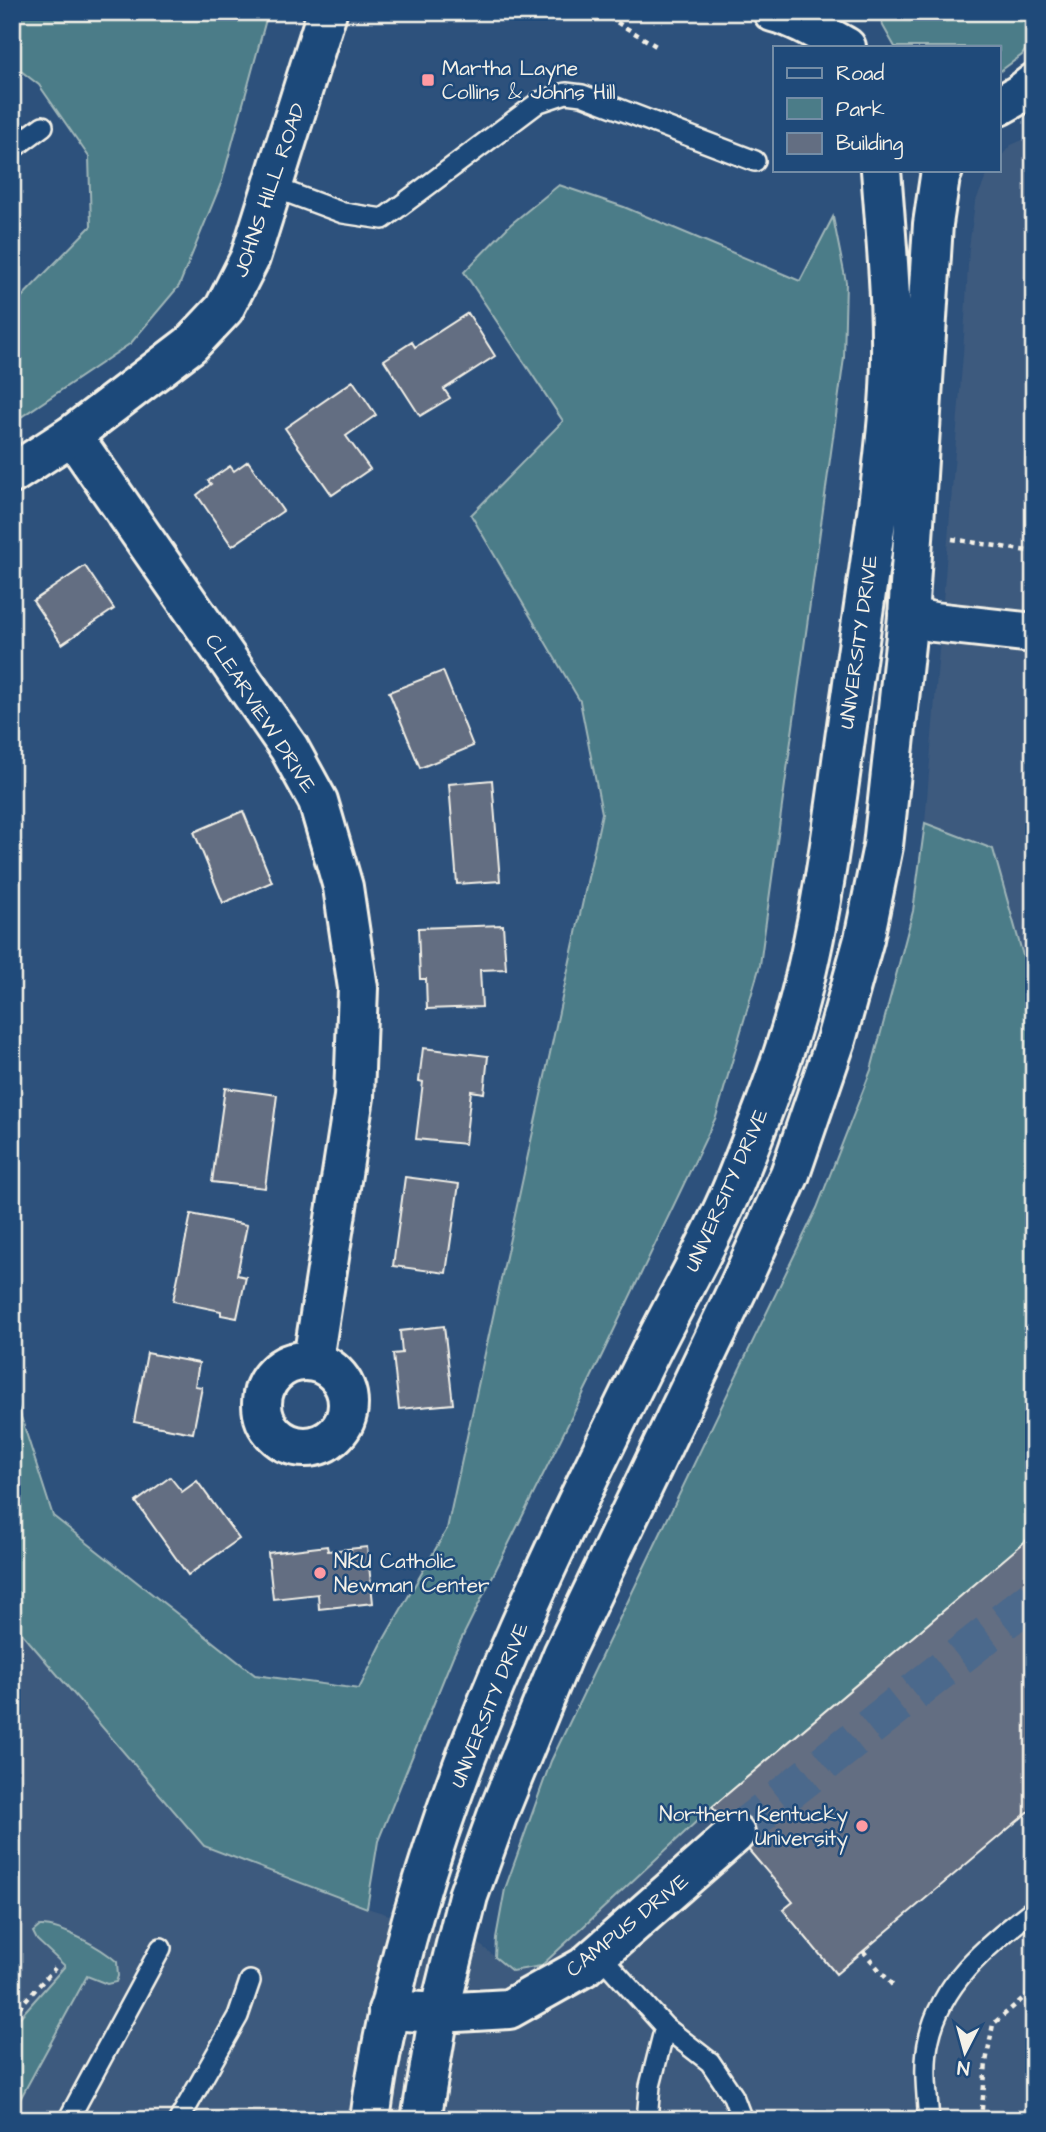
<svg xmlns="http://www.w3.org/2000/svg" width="1046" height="2132" font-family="'Architects Daughter',sans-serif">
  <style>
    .built { fill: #3d5a7e }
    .green { fill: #4b7c88; stroke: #a0b6b8; stroke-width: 2 }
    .building { fill: #636e82; stroke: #f4f1e8; stroke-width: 2 }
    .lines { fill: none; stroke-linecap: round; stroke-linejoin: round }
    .street-tunnel { stroke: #4b698c; stroke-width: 38; stroke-dasharray: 38 19; stroke-linecap: butt }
    .lane-casing { stroke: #f4f1e8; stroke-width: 24 }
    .street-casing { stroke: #f4f1e8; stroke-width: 44 }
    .secondary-casing { stroke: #f4f1e8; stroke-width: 44 }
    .path { stroke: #f4f1e8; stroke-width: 4.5; stroke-dasharray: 5 5; stroke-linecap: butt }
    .lane { stroke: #1f4a7a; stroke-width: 19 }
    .street { stroke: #1f4a7a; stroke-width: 38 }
    .secondary { stroke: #1f4a7a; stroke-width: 38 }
    .poi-dot { fill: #ff9aa2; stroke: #1f4a7a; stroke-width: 2.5 }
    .labels { text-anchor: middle; stroke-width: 5; stroke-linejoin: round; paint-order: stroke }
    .poi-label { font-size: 21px; fill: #f4f1e8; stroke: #1f4a7a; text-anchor: start }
    .street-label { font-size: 21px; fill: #f4f1e8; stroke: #1f4a7a }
  </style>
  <rect width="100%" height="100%" fill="#2d517c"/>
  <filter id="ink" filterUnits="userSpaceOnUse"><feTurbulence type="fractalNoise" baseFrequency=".0143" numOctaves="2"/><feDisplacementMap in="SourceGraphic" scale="14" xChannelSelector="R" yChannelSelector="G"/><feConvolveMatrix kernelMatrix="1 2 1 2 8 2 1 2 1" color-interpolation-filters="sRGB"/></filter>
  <g filter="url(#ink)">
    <path class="built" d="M1034,135V995L993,849L925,823L963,354L969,248L975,203L989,170H999V159L1011,145Z
      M1034,1534V2120H12V1634L20,1630L204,1846L367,1908L478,1943L512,1971L541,1966L712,1807Z"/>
    <path class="green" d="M12,12H268L222,181L179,286L131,343L12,423V307L91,226L89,157L39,85L12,64Z
      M880,12H1034V37L1022,55L999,72V47H895L883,26Z
      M559,185L624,207L800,281L833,217L846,282L844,358L760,965L716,1117L591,1378L453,1656L378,1841L367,1908L204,1846L20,1631L12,1634V1389L53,1516L255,1675L359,1689L384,1639L447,1529L602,813L580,701L471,515L563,421L464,272L511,224Z
      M925,823L993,849L1034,995V1534L712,1807L541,1966L512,1971L495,1957L496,1938L505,1889L551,1761L817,1208L871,1070L913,911Z
      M40,1926C61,1925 102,1948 117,1962L118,1976L116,1982L107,1984L87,1976L12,2114V2026L65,1966L37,1940L33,1932Z"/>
    <path class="building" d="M468,313L495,356L444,389L450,398L420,416L384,360L412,342L415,347Z
      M353,381L376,415L346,436L370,469L332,495L285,428Z
      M248,461L283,511L232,546L197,495L211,484L208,481L230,466L234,471Z
      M85,566L114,609L62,644L33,601Z
      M443,671L473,746L420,768L389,692Z
      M492,780L500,881L457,884L449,784Z
      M243,811L272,882L223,903L194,832Z
      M503,925L506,969L480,970L482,1007L427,1009L426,979H420L418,928Z
      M423,1048L488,1056L484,1093L471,1091L465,1144L416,1139L423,1082L419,1081Z
      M225,1088L277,1095L265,1188L212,1182Z
      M405,1177L459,1184L446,1273L393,1266Z
      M191,1214L247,1225L237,1275L246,1277L237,1318L221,1315V1311L173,1301Z
      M444,1326L453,1404L399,1409L393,1354L402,1353L400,1331Z
      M147,1353L199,1363L195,1386L202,1387L193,1433L134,1422Z
      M170,1477L182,1492L197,1481L239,1539L188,1575L136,1502Z
      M1034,1534V1807L836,1974L783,1910L793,1902L712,1807Z
      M327,1546L328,1551L367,1547L373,1603L319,1609L318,1594L273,1599L268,1553Z"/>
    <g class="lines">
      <path class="street-tunnel" d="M735,1834L1034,1597"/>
      <g class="lane-casing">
        <path id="lane" d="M12,149L43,126
          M273,187L343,213L383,219L539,102L566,93L582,95L755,161
          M599,1954L665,2027L710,2062L733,2096L742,2120
          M68,2120L161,1948
          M179,2120L238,2016L250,1981
          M647,2120L650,2086L665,2027
          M929,2120C927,2094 923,2065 929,2039C942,1980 989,1945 1034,1909"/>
      </g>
      <g class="street-casing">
        <path id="street" d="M72,435L289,748L318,801L343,887L358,988L354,1097L313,1360
          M908,617L934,622L1034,633
          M262 1404a43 43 0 1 1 86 0a43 43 0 1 1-86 0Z
          M388,2010L439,2013L509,2009L584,1967L735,1834"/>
      </g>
      <g class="secondary-casing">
        <path id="secondary" d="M773,12C800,19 822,34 846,47
          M999,106L1020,94L1034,83
          M12,474L72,435L190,345L224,309L250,258L327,12
          M370,2120C405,1851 527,1602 646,1361C674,1303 708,1247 733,1187C756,1130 779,1072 796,1013C825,908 836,798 852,690C865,596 881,500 889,405C895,327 887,248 881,170
          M421,2120L439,2013L468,1896L497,1816L563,1654L738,1288L790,1174L836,1040L864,939L883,846L908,617L933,224L940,177L943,170"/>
      </g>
      <path class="path" d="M600,12L656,46
        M952,539L1034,552
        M863,1951L894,1987
        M12,2015L55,1968
        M981,2120L986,2062L993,2024L1034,1989"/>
      <use href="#lane" class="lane"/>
      <use href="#street" class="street"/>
      <use href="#secondary" class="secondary"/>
    </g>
  </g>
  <g class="poi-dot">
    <rect x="421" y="73" width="14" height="14" rx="3.5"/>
    <circle cx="320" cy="1573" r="7"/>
    <circle cx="862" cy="1826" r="7"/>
  </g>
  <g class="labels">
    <g class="poi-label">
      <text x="442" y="75">Martha Layne<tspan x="442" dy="24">Collins &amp; Johns Hill</tspan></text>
      <text x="334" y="1568">NKU Catholic<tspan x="334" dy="24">Newman Center</tspan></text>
      <text x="848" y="1821" text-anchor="end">Northern Kentucky<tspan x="848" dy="24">University</tspan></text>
    </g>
    <g class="street-label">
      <text transform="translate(269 190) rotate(-71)" y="7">JOHNS HILL ROAD</text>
      <text transform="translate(858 642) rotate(-82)" y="7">UNIVERSITY DRIVE</text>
      <text transform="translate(261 713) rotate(57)" y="7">CLEARVIEW DRIVE</text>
      <text transform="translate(726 1190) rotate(-66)" y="7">UNIVERSITY DRIVE</text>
      <text transform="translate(489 1705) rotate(-68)" y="7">UNIVERSITY DRIVE</text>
      <text transform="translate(627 1925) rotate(-39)" y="7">CAMPUS DRIVE</text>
    </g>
  </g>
  <rect width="1046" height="2132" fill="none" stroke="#1f4a7a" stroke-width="42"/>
  <rect x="21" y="21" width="1004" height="2090" fill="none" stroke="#f4f1e8" stroke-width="2.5" filter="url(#ink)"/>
  <rect x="773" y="46" width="228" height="126" fill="#1f4a7a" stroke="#748da6" stroke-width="2"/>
  <rect x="787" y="68" width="35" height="10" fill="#1f4a7a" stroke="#748da6" stroke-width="2"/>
  <text x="836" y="80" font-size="21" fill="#f4f1e8">Road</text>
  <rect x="787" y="98" width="35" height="21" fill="#4b7c88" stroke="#748da6" stroke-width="2"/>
  <text x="836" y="116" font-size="21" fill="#f4f1e8">Park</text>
  <rect x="787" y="133" width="35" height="21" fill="#636e82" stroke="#748da6" stroke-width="2"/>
  <text x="836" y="150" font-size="21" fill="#f4f1e8">Building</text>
  <g transform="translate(965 2052) rotate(186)" stroke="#1f4a7a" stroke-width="5" paint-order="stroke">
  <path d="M0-5L12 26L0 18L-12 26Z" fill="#f4f1e8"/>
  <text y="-10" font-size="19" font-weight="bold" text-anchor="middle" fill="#f4f1e8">N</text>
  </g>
</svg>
